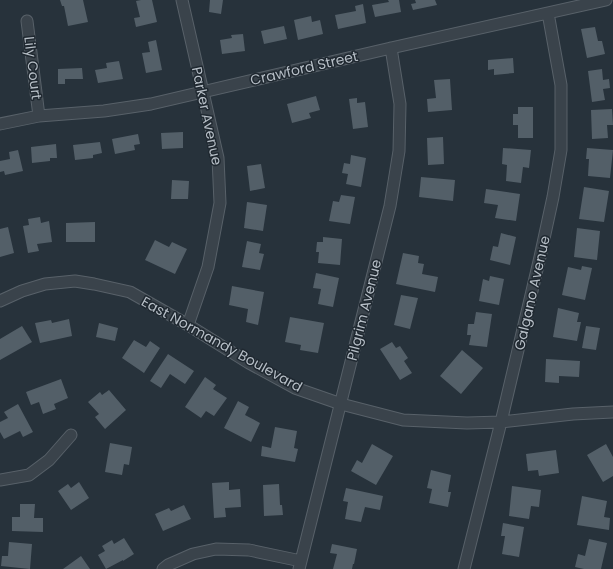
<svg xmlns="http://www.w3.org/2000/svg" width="613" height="569" font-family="Poppins,sans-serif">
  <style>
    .building { fill: #535f68 }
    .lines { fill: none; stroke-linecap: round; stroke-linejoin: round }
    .minor-casing { stroke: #586169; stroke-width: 13 }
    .minor { stroke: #3a434b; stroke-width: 11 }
    .labels { text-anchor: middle; stroke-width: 3; stroke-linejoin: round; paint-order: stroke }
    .street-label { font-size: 14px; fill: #b6bec6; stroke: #1f2830 }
  </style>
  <rect width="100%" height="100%" fill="#27323b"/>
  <path class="building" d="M60,0H83L88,22L68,26L64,6H62Z
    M141,0H152L157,22L136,27L134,18L140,17L136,1Z
    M210,0H223L221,14L209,12Z
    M388,0H399L401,12L375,17L372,5L389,2Z
    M415,0H435L437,5L413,10L411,4L416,3Z
    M363,4L366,23L338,29L335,15L356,11L355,6Z
    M311,16L312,22L320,20L323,34L298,40L294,20Z
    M284,26L287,39L264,44L261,31Z
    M595,27L598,41H602L605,54L587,58L581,29Z
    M243,34L245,51L222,54L220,40L232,38L231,35Z
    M156,40L162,70L146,73L142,53L150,52L148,42Z
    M513,58L514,73L494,75V69L488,70V60Z
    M119,61L123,79L98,83L95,70L107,68L106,63Z
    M82,68L83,79H65V84H58V69Z
    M602,69L603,80L609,79L610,88L603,89L605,100L592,102L588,71Z
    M450,79L452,110L428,112L427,99L436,98L434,80Z
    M316,96L320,110L309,113L311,118L292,123L287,104Z
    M357,98V103L365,102L368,127L353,129L349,99Z
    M518,107H533V138H518V125H513V114H518Z
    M612,109L613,125H607L608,138L592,139L591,110Z
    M183,132V148L162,149L161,133Z
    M138,134L140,144L134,145L135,150L115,154L112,139Z
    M443,137L444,164L428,165L427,138Z
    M100,142L102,153L93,155V158L75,160L73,145Z
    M56,144L57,158H50V161L32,163L31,147Z
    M503,148L531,150L529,168L523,167L521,183L506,181L507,165L502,164Z
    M587,148L613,150L610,178L588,176L589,159H586Z
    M18,150L23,171L5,175L4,171L0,172V161L10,159L9,152Z
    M351,155L366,158L361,187L346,184L348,174L342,173L344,163L350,164Z
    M261,164L265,188L250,191L247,166Z
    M421,177L455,180L453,201L419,197Z
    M172,180L189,181L188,199H171Z
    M584,187L609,191L604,222L579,219Z
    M486,189L520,194L516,221L495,218L498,205L484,203Z
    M341,195L355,197L350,224L329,221L333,201L339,202Z
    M247,202L267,205L263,231L244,228Z
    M40,217L41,223L49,221L52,242L37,244L39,251L28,253L23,226L29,225L28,219Z
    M95,222V242H66V223Z
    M8,227L14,253L0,257V229Z
    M577,228L600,231L597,260L574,257Z
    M501,233L516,237L510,265L490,260L493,246L498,247Z
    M323,237L342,239L340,265L318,263L319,252H316L317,242H323Z
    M155,240L169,247L172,242L187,249L175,274L145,260Z
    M247,241L261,244L259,253L264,254L260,270L242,267Z
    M403,253L419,256L418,263L424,264L422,274L438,277L435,292L396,284Z
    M582,266L592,268L585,300L562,295L568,267L581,270Z
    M316,273L339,278L333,307L318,304L321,289L313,288Z
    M490,276L504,279L499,305L479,301L483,279L489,281Z
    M232,286L264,292L258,325L246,322L248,309L229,305Z
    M401,295L418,298L410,329L394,325Z
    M558,308L579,313L577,322H581L577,341L553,337Z
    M476,312L492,314L487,347L469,345L471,335H467L468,324H474Z
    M290,317L324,323L318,353L300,350L301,345L285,342Z
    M69,319L72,336L40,343L35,323L51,320L52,323Z
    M99,323L118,328L115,341L96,337Z
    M22,326L32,342L0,360V339Z
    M586,326L600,328L596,350L582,348Z
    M134,340L146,347L150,341L160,348L144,373L122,358Z
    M392,342L396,348L400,346L408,358L404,361L412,373L400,380L380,349Z
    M462,350L483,368L461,394L440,376Z
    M168,354L194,371L185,384L170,374L161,388L150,381Z
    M546,359L580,361L579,377L559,376V383L545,382Z
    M205,377L216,385L213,389L227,398L214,416L206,411L201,418L185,407Z
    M61,379L68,398L54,404L56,409L43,414L39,402L31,405L26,392Z
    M109,390L126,410L105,429L95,417L99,414L88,402L100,392L102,395Z
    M238,401L249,407L245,415L260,423L251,442L224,428Z
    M18,404L33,432L23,437L20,431L4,439L0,432V422L8,418L4,412Z
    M275,427L297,431L294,448L298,449L295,462L261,456L262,446L271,448Z
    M110,443L132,447L129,465L124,464L122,475L105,472Z
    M372,444L393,456L376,485L351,471L357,460L362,463Z
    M606,444L613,457V476L603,482L587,455Z
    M556,450L559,473L539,476L538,470L528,471L526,454Z
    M431,470L451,475L448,492H451L448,507L429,503L432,489L427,488Z
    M79,482L89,498L71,510L58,491L68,484L71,488Z
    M229,482V490L240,489L241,507L225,508L226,517L214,518L212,483Z
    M279,484L280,505H282L283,515L264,516L263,485Z
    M512,486L541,490L539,507L531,506L529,519L509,516Z
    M346,488L383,496L380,510L365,507L361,522L345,519L348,502L343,501Z
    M582,496L607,501L604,517L610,518L609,530L577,525Z
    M20,504H35L34,518H43V532L12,531V517H20Z
    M184,505L191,519L163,531L155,514L169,508L171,511Z
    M503,523L524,527L519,557L502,554L505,536H501Z
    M124,538L134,554L123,561V560L106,569L98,555L105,551L102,546L112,540L114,544Z
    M589,539L607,543L601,569H584L575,567L578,554L585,556Z
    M9,542L32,544L30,569L1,566L2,556H8Z
    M332,544L357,549L354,564H353L352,569H333L337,554L330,553Z
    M81,556L90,569H63Z"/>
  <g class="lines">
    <g class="minor-casing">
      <path id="minor" d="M182,0L218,158L220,203L208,267L188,325
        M27,21L39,116
        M0,124L39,116L104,111L151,104L391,48L606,0
        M0,301L22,291L45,284L75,281L94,284L130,292L188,325L249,363L295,388L341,404L403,420L467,423L501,422L573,414L613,412
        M0,480L29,475L49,460L71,435
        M163,569L168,565L193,554L216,549L249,550L301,561
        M299,569L390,206L399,151L400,104L391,48
        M464,569L501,422L540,257L553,197L561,150V85L548,13"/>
    </g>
    <use href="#minor" class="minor"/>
  </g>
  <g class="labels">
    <g class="street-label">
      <text transform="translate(33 68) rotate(83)" y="5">Lily Court</text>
      <text transform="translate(304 68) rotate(-13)" y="5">Crawford Street</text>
      <text transform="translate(207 116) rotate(78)" y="5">Parker Avenue</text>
      <text transform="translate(532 293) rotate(-77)" y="5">Galgano Avenue</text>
      <text transform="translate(364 310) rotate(-76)" y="5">Pilgrim Avenue</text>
      <text transform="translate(222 344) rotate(29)" y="5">East Normandy Boulevard</text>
    </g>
  </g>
</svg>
